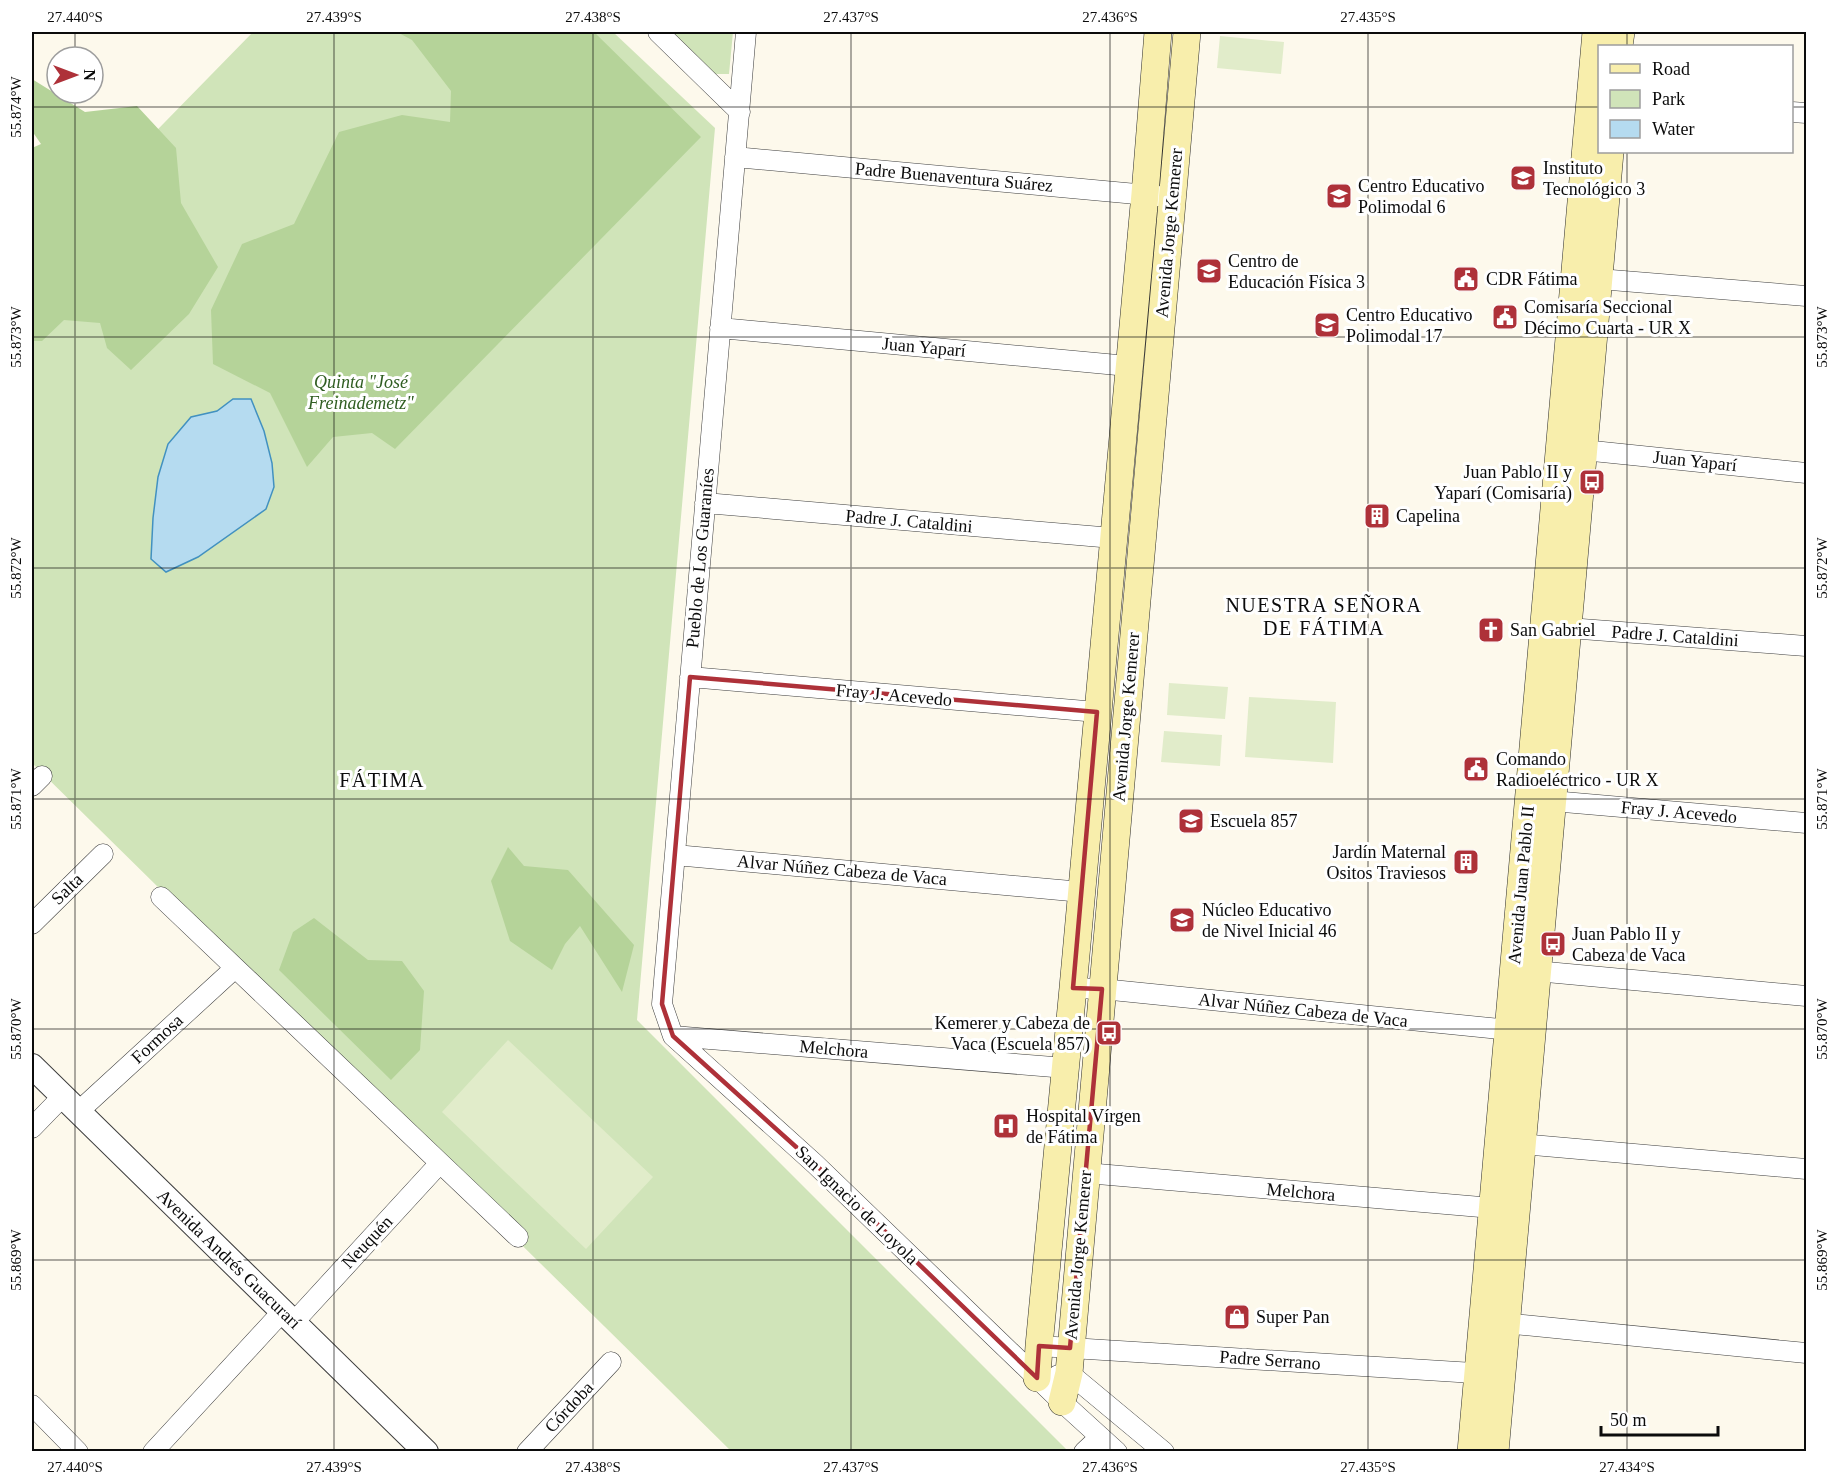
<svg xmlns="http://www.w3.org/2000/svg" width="1838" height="1483" font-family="'Times New Roman',serif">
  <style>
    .green { fill: #d0e4b9 }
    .forest { fill: #b5d399 }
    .pitch { fill: #e1ecca }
    .water { fill: #b5dbf0; stroke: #4291c0; stroke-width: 1.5 }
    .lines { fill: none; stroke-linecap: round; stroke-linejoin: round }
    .minor-casing { stroke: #3e3e3e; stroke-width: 21 }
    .tertiary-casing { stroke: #3e3e3e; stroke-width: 26 }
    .secondary-casing { stroke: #2d2d2d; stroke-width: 28 }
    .minor { stroke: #fff; stroke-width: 20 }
    .tertiary { stroke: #fff; stroke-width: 24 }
    .secondary { stroke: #f8eeac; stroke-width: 27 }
    .marked { fill: none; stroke: #ae3139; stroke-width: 4.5; stroke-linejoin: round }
    .ticks { fill: none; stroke: #0b0b0b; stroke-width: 1.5; stroke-opacity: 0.45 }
    .labels { text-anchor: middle; stroke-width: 6; stroke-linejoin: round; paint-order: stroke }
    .poi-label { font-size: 18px; fill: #0b0b0b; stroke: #fff; text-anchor: start }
    .street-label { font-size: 18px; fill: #0b0b0b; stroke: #fff }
    .park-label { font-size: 18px; font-style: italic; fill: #305d22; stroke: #fff }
    .neighbourhood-label { font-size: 20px; letter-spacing: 1.5px; fill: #0b0b0b; stroke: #fff }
    .neatline { fill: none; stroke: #0b0b0b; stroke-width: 2 }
    .ticks-label { font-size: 15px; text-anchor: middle; fill: #0b0b0b }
  </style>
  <rect width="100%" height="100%" fill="#fdf9ec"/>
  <path class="green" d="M253,32H613L715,128L637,1020L1067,1450L1066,1451H731L32,763V258Z
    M672,32H733L729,74H715Z"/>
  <path class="forest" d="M397,32H594L701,137L395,449L372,433L333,437L307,467L270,393L213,364L211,310L242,244L294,224L339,132L402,115L450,122L451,91L412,40Z
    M32,79L85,112L137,106L176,148L181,203L218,267L189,314L131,370L107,348L100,323L64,320L42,341H32V148L41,144L32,131Z
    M508,847L524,866L568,870L634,945L622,992L580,926L565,944L552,970L510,941L491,881Z
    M314,918L368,960L402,961L424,991L420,1050L391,1080L279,970L293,932Z"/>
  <path class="pitch" d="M1220,36L1284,42L1281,74L1217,68Z
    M1169,683L1228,687L1225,719L1167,715Z
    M1249,697L1336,702L1333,763L1245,757Z
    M1164,731L1222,735L1220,766L1161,762Z
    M508,1040L653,1177L586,1249L442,1112Z"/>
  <path class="water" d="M233,399H251L264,431L272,463L274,487L266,509L198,557L166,572L151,559L153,518L158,477L168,444L191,417L217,411Z"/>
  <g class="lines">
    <g class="minor-casing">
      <path id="minor" d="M658,32L740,112
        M746,32L662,1004L673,1036L815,1164L1062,1402L1117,1452
        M1792,112L1806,113
        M735,157L1158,196
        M1599,279L1806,296
        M720,328L1128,366
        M1583,450L1806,473
        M705,503L1113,538
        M1555,627L1806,646
        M690,677L1097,712
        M32,786L42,776
        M1552,801L1806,823
        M675,855L1082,892
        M161,897L518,1237
        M32,924L103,854
        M1525,970L1806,996
        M1073,988L1102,989L1520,1031
        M673,1036L1066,1068
        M79,1111L235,968
        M32,1128L62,1097
        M1510,1143L1806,1169
        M1086,1173L1504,1209
        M294,1322L440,1163
        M1493,1322L1806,1353
        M1039,1346L1490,1374
        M1058,1375L1069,1373L1164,1452
        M32,1405L78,1452
        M153,1452L282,1312
        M527,1452L611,1362
        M1084,1452L1100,1437"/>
    </g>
    <g class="tertiary-casing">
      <path id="tertiary" d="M32,1066L426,1452"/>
    </g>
    <g class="secondary-casing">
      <path id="secondary" d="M1619,46L1621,32
        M1037,1378L1039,1346L1073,988L1145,194L1158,32
        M1062,1402L1069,1373L1187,32
        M1471,1452L1596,32
        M1495,1452L1610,152"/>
    </g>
    <use href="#minor" class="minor"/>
    <use href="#tertiary" class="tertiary"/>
    <use href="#secondary" class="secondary"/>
  </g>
  <path class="marked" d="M690,677L1097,712L1073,988L1102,989L1070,1348L1039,1346L1037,1378L815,1164L673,1036L662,1004Z"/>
  <path class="ticks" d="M75,32V57M334,32V1452M593,32V1452M851,32V1452M1110,32V1452M1368,32V1452M1627,32V46M75,93V1452M32,107H1600M1792,107H1806M1627,152V1452M32,337H1806M32,568H1806M32,799H1806M32,1029H1806M32,1260H1806"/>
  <defs>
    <g id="school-square" transform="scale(1.35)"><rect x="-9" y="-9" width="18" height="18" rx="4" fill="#ae3139" stroke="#fff"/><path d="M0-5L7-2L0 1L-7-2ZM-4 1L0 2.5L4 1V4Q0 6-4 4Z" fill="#fff"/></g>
    <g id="civic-square" transform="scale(1.35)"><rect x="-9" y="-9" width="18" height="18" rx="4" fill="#ae3139" stroke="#fff"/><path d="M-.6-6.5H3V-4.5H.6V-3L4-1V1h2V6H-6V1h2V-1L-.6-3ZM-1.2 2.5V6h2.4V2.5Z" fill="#fff"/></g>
    <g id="bus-square" transform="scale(1.35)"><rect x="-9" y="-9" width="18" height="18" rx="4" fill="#ae3139" stroke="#fff"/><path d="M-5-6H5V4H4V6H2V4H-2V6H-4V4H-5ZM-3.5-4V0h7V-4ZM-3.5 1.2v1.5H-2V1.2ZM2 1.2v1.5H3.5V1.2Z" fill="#fff"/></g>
    <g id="building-square" transform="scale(1.35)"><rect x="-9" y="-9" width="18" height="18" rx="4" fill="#ae3139" stroke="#fff"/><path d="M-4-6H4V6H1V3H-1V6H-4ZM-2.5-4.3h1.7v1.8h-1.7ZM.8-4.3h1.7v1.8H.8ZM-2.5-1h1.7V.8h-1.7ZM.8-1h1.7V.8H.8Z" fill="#fff"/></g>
    <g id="church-square" transform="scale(1.35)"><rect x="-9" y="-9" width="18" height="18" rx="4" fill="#ae3139" stroke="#fff"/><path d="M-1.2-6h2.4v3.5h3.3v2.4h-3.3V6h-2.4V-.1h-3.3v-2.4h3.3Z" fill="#fff"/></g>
    <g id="hospital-square" transform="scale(1.35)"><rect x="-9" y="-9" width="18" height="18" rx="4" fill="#ae3139" stroke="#fff"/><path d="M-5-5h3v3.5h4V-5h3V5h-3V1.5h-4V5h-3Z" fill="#fff"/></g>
    <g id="shop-square" transform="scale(1.35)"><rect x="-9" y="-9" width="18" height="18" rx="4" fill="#ae3139" stroke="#fff"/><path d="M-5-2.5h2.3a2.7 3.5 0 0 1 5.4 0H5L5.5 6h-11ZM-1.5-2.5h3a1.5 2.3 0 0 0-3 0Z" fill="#fff"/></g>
  </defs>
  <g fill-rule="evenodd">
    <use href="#school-square" x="1523" y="178"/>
    <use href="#school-square" x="1339" y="196"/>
    <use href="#school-square" x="1209" y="271"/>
    <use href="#civic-square" x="1466" y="279"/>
    <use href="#civic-square" x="1505" y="317"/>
    <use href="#school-square" x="1327" y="325"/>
    <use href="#bus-square" x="1592" y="482"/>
    <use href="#building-square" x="1377" y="516"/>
    <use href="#church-square" x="1491" y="630"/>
    <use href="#civic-square" x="1476" y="769"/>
    <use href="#school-square" x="1191" y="821"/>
    <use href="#building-square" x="1466" y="862"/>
    <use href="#school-square" x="1182" y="920"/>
    <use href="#bus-square" x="1553" y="944"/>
    <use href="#bus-square" x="1109" y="1033"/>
    <use href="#hospital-square" x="1006" y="1126"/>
    <use href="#shop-square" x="1237" y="1317"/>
  </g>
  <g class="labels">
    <g class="poi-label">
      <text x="1543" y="174">Instituto<tspan x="1543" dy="21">Tecnológico 3</tspan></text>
      <text x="1358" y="192">Centro Educativo<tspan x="1358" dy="21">Polimodal 6</tspan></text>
      <text x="1228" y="267">Centro de<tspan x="1228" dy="21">Educación Física 3</tspan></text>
      <text x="1486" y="285">CDR Fátima</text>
      <text x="1524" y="313">Comisaría Seccional<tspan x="1524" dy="21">Décimo Cuarta - UR X</tspan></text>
      <text x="1346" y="321">Centro Educativo<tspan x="1346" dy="21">Polimodal 17</tspan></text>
      <text x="1572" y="478" text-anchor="end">Juan Pablo II y<tspan x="1572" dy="21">Yaparí (Comisaría)</tspan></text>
      <text x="1396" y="522">Capelina</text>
      <text x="1510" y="636">San Gabriel</text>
      <text x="1496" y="765">Comando<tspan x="1496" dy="21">Radioeléctrico - UR X</tspan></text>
      <text x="1210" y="827">Escuela 857</text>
      <text x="1446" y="858" text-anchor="end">Jardín Maternal<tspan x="1446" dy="21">Ositos Traviesos</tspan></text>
      <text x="1202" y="916">Núcleo Educativo<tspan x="1202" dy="21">de Nivel Inicial 46</tspan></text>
      <text x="1572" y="940">Juan Pablo II y<tspan x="1572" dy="21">Cabeza de Vaca</tspan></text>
      <text x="1090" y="1029" text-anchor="end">Kemerer y Cabeza de<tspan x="1090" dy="21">Vaca (Escuela 857)</tspan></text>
      <text x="1026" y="1122">Hospital Vírgen<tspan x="1026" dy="21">de Fátima</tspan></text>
      <text x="1256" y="1323">Super Pan</text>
    </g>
    <g class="street-label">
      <text transform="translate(954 177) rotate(5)" y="6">Padre Buenaventura Suárez</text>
      <text transform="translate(1169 233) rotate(-85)" y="6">Avenida Jorge Kemerer</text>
      <text transform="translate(924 347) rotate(5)" y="6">Juan Yaparí</text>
      <text transform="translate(1695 461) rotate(6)" y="6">Juan Yaparí</text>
      <text transform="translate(909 521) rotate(5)" y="6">Padre J. Cataldini</text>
      <text transform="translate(700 558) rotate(-85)" y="6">Pueblo de Los Guaraníes</text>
      <text transform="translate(1675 636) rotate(4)" y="6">Padre J. Cataldini</text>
      <text transform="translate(894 695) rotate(5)" y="6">Fray J. Acevedo</text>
      <text transform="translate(1126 717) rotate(-85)" y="6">Avenida Jorge Kemerer</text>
      <text transform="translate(1679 812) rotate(5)" y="6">Fray J. Acevedo</text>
      <text transform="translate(842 870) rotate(5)" y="6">Alvar Núñez Cabeza de Vaca</text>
      <text transform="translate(1521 885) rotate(-85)" y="6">Avenida Juan Pablo II</text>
      <text transform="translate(67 889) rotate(-44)" y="6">Salta</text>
      <text transform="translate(1303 1010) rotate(6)" y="6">Alvar Núñez Cabeza de Vaca</text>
      <text transform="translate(157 1039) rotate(-43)" y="6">Formosa</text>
      <text transform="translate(834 1049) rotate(5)" y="6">Melchora</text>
      <text transform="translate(1301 1192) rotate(5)" y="6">Melchora</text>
      <text transform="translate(857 1205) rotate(44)" y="6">San Ignacio de Loyola</text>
      <text transform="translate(367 1242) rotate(-47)" y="6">Neuquén</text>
      <text transform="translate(1078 1255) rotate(-85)" y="6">Avenida Jorge Kemerer</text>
      <text transform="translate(229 1259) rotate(44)" y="6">Avenida Andrés Guacurarí</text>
      <text transform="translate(1270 1360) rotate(4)" y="6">Padre Serrano</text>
      <text transform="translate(569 1407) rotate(-47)" y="6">Córdoba</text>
    </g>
    <g class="park-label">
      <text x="361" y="388">Quinta "José<tspan x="361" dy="21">Freinademetz"</tspan></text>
    </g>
    <g class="neighbourhood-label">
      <text x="1324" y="612">NUESTRA SEÑORA<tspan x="1324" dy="23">DE FÁTIMA</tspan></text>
      <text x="382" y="787">FÁTIMA</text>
    </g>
  </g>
  <rect width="1838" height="1483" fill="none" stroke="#ffffff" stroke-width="66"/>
  <rect x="1598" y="45" width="195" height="108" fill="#ffffff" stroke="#9d9d9d" stroke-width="1.5"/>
  <rect x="1610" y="64" width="30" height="9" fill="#f8eeac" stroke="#9d9d9d" stroke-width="1.5"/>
  <text x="1652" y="75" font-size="18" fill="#0b0b0b">Road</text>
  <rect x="1610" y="90" width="30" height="18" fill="#d0e4b9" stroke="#9d9d9d" stroke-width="1.5"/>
  <text x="1652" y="105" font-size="18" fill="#0b0b0b">Park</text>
  <rect x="1610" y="120" width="30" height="18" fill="#b5dbf0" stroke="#9d9d9d" stroke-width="1.5"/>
  <text x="1652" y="135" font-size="18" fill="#0b0b0b">Water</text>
  <g transform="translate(75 75) rotate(90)"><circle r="28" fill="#ffffff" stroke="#9d9d9d" stroke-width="1.5"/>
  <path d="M0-4.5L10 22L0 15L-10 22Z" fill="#ae3139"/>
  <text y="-9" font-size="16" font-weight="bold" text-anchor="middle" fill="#0b0b0b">N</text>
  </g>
  <path d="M1601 1426v9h117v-9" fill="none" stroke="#0b0b0b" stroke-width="3"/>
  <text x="1610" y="1426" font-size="18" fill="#0b0b0b" stroke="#ffffff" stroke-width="4.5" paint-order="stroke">50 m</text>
  <rect x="33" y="33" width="1772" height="1417" class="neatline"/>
  <g class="ticks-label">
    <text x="75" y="22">27.440°S</text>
    <text x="334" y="22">27.439°S</text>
    <text x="593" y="22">27.438°S</text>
    <text x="851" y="22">27.437°S</text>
    <text x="1110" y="22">27.436°S</text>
    <text x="1368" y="22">27.435°S</text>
    <text transform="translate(16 107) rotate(-90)" y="5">55.874°W</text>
    <text transform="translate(1822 337) rotate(-90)" y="5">55.873°W</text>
    <text transform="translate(16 337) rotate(-90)" y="5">55.873°W</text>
    <text transform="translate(1822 568) rotate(-90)" y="5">55.872°W</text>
    <text transform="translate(16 568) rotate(-90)" y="5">55.872°W</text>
    <text transform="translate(1822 799) rotate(-90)" y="5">55.871°W</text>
    <text transform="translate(16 799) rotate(-90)" y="5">55.871°W</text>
    <text transform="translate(1822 1029) rotate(-90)" y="5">55.870°W</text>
    <text transform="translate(16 1029) rotate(-90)" y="5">55.870°W</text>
    <text transform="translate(1822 1260) rotate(-90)" y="5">55.869°W</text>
    <text transform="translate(16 1260) rotate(-90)" y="5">55.869°W</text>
    <text x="75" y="1472">27.440°S</text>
    <text x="334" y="1472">27.439°S</text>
    <text x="593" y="1472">27.438°S</text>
    <text x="851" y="1472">27.437°S</text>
    <text x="1110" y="1472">27.436°S</text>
    <text x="1368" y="1472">27.435°S</text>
    <text x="1627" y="1472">27.434°S</text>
  </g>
</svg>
